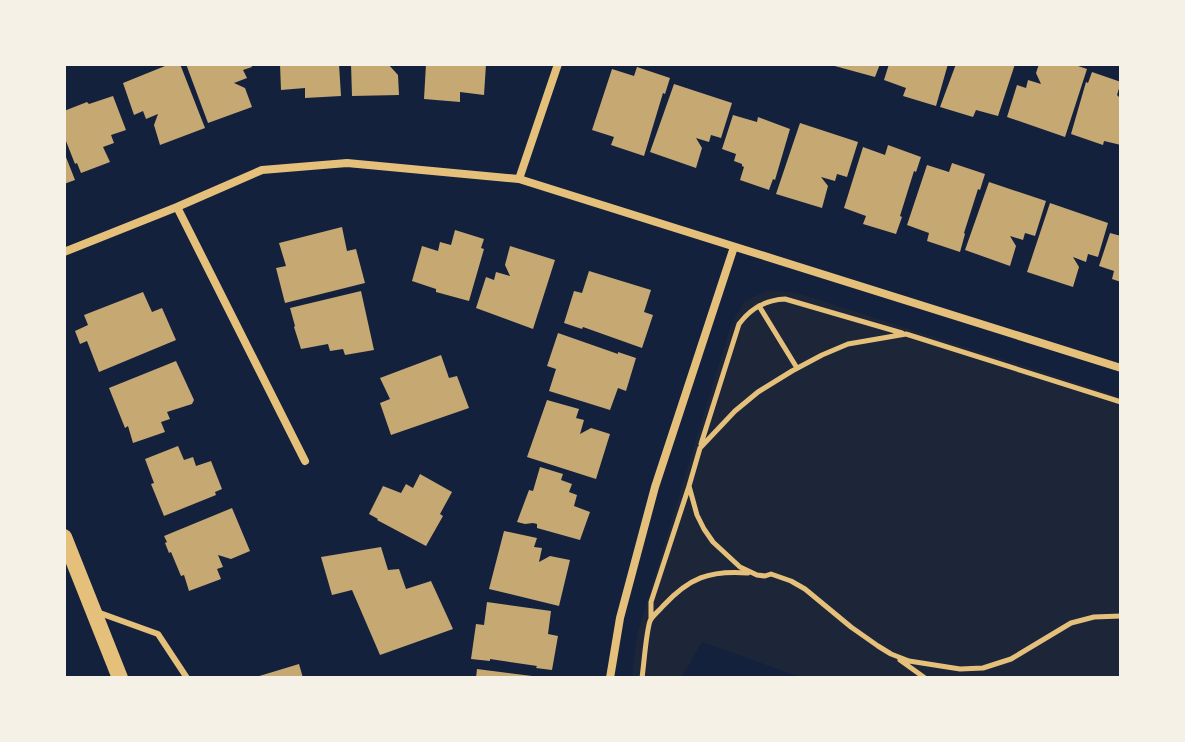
<svg xmlns="http://www.w3.org/2000/svg" width="1185" height="742" font-family="Ubuntu,sans-serif">
  <style>
    .green { fill: #1d2539 }
    .building { fill: #c6a872 }
    .lines { fill: none; stroke-linecap: round; stroke-linejoin: round }
    .path { stroke: #e5c07b; stroke-width: 5 }
    .service { stroke: #e5c07b; stroke-width: 6 }
    .minor { stroke: #e5c07b; stroke-width: 8 }
    .secondary { stroke: #e5c07b; stroke-width: 16 }
  </style>
  <rect width="100%" height="100%" fill="#14213d"/>
  <path class="green" d="M768,290L796,293L810,297L1121,397V678H803L702,642L681,678H632L637,635L731,325L745,301Z"/>
  <path class="building" d="M170,64H180L205,128L160,145L154,125L158,114L146,119L143,111L134,115L123,83Z
    M186,64H251L252,67L243,70L247,78L234,83L245,88L252,107L208,123Z
    M280,64H339L341,96L305,98V88L281,90Z
    M351,64H388L398,75L399,95L352,96Z
    M426,64H486L484,95L460,92V102L424,99Z
    M880,64L875,77L831,65L832,64Z
    M889,64H948L936,106L903,96L906,88L884,80Z
    M956,64H1015L998,116L976,110L973,117L940,107Z
    M1039,64H1072L1087,69L1065,137L1007,117L1017,85L1026,88L1028,80L1041,84L1036,73Z
    M637,67L670,78L665,94L663,93L644,156L611,145L614,137L592,130L612,69L634,76Z
    M1092,72L1121,82L1117,95L1121,99V145L1104,141L1103,145L1071,134L1086,82L1088,83Z
    M674,84L732,103L721,138L711,135L709,142L696,138L702,148L696,168L650,152Z
    M113,96L126,130L111,135L114,143L103,147L110,162L81,173L77,163L75,164L64,136V111L87,102L89,104Z
    M733,115L757,122L758,117L790,129L775,180L773,179L769,190L740,180L744,167L742,166V164L734,161L736,154L722,149Z
    M800,123L858,142L847,177L837,174L835,181L821,177L828,186L822,208L776,194Z
    M888,145L921,157L916,172L914,171L900,216L902,217L896,234L863,224L866,216L844,208L863,147L885,155Z
    M64,152L75,180L64,184Z
    M952,163L985,174L980,190L978,189L964,233L965,234L960,252L927,241L929,233L907,225L927,165L949,172Z
    M989,182L1046,201L1035,236L1025,233L1023,240L1010,236L1016,246L1010,266L965,250Z
    M1050,203L1108,223L1098,257L1088,254L1086,262L1073,257L1079,267L1073,287L1027,272Z
    M342,227L347,251L356,249L365,283L285,303L276,268L286,266L279,243Z
    M455,230L484,239L481,248L484,249L469,301L436,292V289L412,281L422,246L438,251L440,242L451,245Z
    M1110,233L1121,236V282L1112,279L1114,271L1099,266Z
    M510,246L555,260L533,329L476,308L486,277L494,280L496,272L510,276L505,265Z
    M589,271L651,290L644,312L653,315L642,348L583,327L582,329L564,323L574,291L582,293Z
    M361,291L374,350L345,355L343,349L330,351L328,344L301,349L294,327L295,326L290,308Z
    M143,292L152,312L162,308L176,340L99,372L87,341L80,344L75,331L88,325L84,315Z
    M558,333L618,354V352L636,358L626,391L618,388L610,410L549,391L556,369L547,366Z
    M441,355L449,378L457,376L469,408L391,435L380,403L390,399L380,378Z
    M176,361L194,400L192,404L167,412L170,419L161,422L165,432L133,443L128,426L125,428L109,388Z
    M547,400L579,409L576,418L584,420L580,434L591,428L610,434L596,479L527,457Z
    M178,446L184,460L193,457L196,466L211,461L222,489L215,492L216,495L164,516L151,484L154,483L145,459Z
    M540,467L563,474L561,480L572,484L569,492L577,495L574,506L590,512L580,540L537,528V524L533,523L525,524L517,522L529,490L533,491Z
    M420,474L452,492L440,514L443,516L426,546L377,520L378,519L369,514L383,486L401,493L406,484L413,488Z
    M232,508L250,551L231,559L218,555L223,567L217,569L221,579L189,591L184,575L181,576L171,552L169,553L165,543L167,542L164,536Z
    M504,531L537,538L534,547L542,548L539,562L550,556L570,560L559,606L489,589Z
    M381,547L388,570L399,569L406,589L431,581L453,629L380,655L352,590L332,595L321,557Z
    M487,602L551,611L548,634L558,636L552,670L536,668L537,666L490,659V661L471,659L476,624L484,625Z
    M299,664L303,678H256V677Z
    M477,669L532,676L531,678H476Z"/>
  <g class="lines">
    <path class="path" d="M759,306L797,368
      M1121,402L906,334L848,344L822,355L792,371L758,392L735,411L700,448L689,486L697,515L704,529L713,542L740,567L757,575L765,576L771,574L791,581L805,589L851,627L878,646L891,654L909,661L960,669L983,668L1011,659L1071,623L1094,617L1121,616
      M701,444L739,324C751,308 765,300 785,299L902,333
      M651,618V602L689,486
      M900,660L925,678
      M642,678C644,664 646,633 650,621C652,616 659,611 663,606C689,578 709,570 748,573"/>
    <path class="service" d="M97,612L158,634L187,678"/>
    <path class="minor" d="M519,179L558,64
      M177,207L305,461
      M64,252L177,207L262,170L347,163L519,179L1121,368
      M610,678L620,618L655,487L734,247"/>
    <path class="secondary" d="M64,537L120,678"/>
  </g>
  <rect width="1185" height="742" fill="none" stroke="#f6f1e7" stroke-width="132"/>
</svg>
